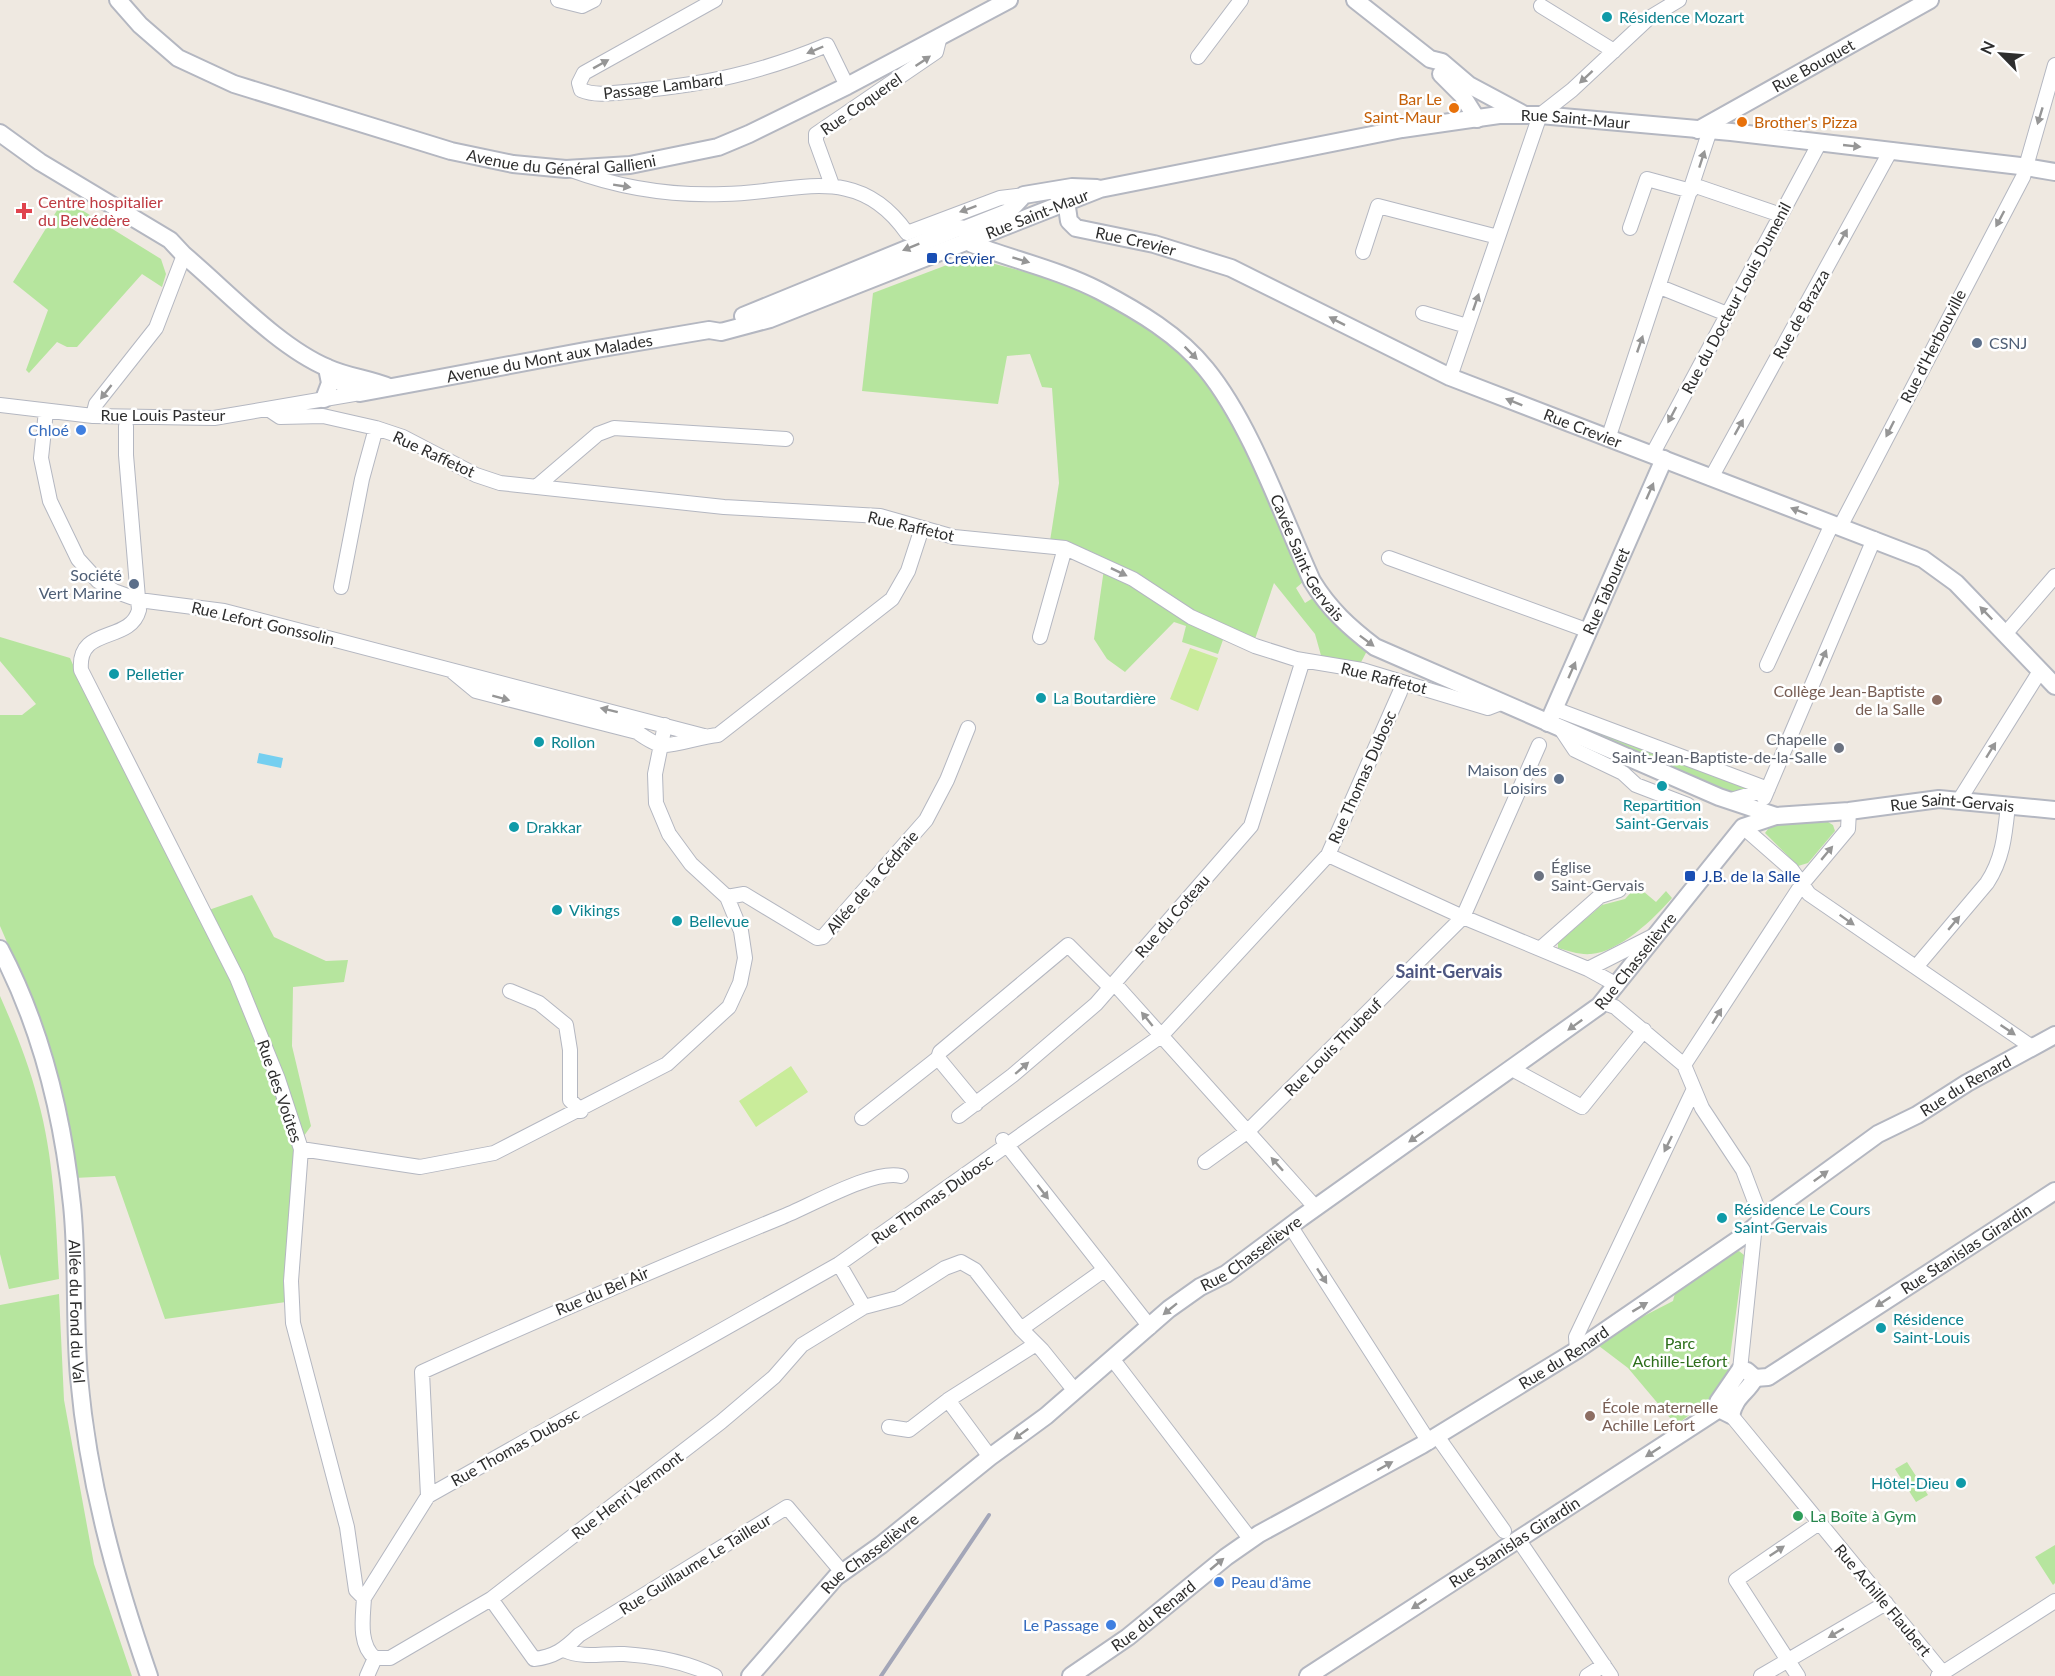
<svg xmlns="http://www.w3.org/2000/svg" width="2055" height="1676" font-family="Lato,sans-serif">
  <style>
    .green { fill: #b6e59e }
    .pitch { fill: #c9ec9a }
    .water { fill: #75cff0 }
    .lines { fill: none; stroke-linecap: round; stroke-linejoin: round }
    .minor-casing { stroke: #b4b7c1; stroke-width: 16 }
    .tertiary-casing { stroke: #b4b7c1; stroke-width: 20 }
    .minor { stroke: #fff; stroke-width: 14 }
    .tertiary { stroke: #fff; stroke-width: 16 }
    .rail { stroke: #a3a6b8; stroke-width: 4 }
    .oneway { fill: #969696 }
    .culture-dot { fill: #0f9aa8; stroke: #fff; stroke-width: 2 }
    .food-dot { fill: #e8710a; stroke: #fff; stroke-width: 2 }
    .health-dot { fill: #e0444e; stroke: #fff; stroke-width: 2 }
    .transit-dot { fill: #1a4fb4; stroke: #fff; stroke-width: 2 }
    .service-dot { fill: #5c6f8a; stroke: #fff; stroke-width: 2 }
    .shop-dot { fill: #3f7fe0; stroke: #fff; stroke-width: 2 }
    .education-dot { fill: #8d6e63; stroke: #fff; stroke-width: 2 }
    .worship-dot { fill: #6b7280; stroke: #fff; stroke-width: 2 }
    .leisure-dot { fill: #2e9e5b; stroke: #fff; stroke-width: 2 }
    .labels { text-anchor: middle; stroke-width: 5; stroke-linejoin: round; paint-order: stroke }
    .culture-label { font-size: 16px; fill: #0d838f; stroke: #fff; text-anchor: start }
    .street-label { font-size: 16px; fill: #2e2e2e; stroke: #fff }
    .food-label { font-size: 16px; fill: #c56008; stroke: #fff; text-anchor: end }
    .health-label { font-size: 16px; fill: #be3a42; stroke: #fff; text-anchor: start }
    .transit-label { font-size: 16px; fill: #164399; stroke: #fff; text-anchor: start }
    .service-label { font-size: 16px; fill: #4e5e75; stroke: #fff; text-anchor: end }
    .shop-label { font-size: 16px; fill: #366cbe; stroke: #fff; text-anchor: end }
    .education-label { font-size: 16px; fill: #785e54; stroke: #fff; text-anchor: end }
    .worship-label { font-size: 16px; fill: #5b616d; stroke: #fff; text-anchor: end }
    .park-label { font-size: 16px; fill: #2c6e1b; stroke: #fff }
    .leisure-label { font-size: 16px; fill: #27864d; stroke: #fff; text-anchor: start }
    .neighbourhood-label { font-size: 18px; font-weight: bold; fill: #4d5680; stroke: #fff }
  </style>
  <rect width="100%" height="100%" fill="#efe9e1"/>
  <path class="green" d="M64,199L161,259L166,274L162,287L142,274L77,347H67L57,342L29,373L26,370L48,310L13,282Z
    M960,260L991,263L1041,276L1111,304L1147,326L1201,370L1235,423L1300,570L1303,582L1296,588L1305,603L1313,598L1329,619L1368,649L1359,666L1322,659L1315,634L1274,583L1255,639L1224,637L1218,654L1182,642L1186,626L1174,622L1125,672L1107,659L1094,639L1105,562L1050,541L1059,483L1052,388L1042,387L1030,354L1007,356L998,404L862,391L873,293Z
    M0,637L70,658L90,703L200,913L252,895L274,937L326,961L348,960L344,982L293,987L292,1046L311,1126L294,1150L286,1302L165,1319L115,1176L74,1178L68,1116L59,1079L35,1007L0,926V715H22L36,704L0,661Z
    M1565,720L1754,789L1731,794Z
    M1774,821L1781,824L1828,822L1833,825L1835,831L1808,863L1798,866L1765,833Z
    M1637,886L1656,902L1666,891L1672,898C1654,919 1619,952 1591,954C1580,955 1568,951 1558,948V943L1602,905L1625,899Z
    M0,996C15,1030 29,1064 38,1100C54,1158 56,1220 59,1279L9,1289L0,1254Z
    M1739,1251L1744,1255L1728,1371L1712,1398L1676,1425L1628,1368L1599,1346L1640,1318L1673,1301L1675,1293L1732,1253Z
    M59,1294L64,1400L94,1564L132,1676H0V1305Z
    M1907,1462L1928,1495L1916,1502L1895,1469Z
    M2055,1545V1583L2053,1585L2035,1557Z"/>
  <path class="pitch" d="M1190,648L1218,658L1198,711L1170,699Z
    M791,1066L808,1092L756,1127L739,1101Z"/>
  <path class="water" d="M259,753L283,758L281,768L257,763Z"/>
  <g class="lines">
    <g class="minor-casing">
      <path id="minor" d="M558,0L582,6L594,0
        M715,0L584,73L579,83L581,90C597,97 618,92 636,91C707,84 760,73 827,45L847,86
        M1541,6L1614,51
        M1198,57L1241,0
        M571,170C620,188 671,196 724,194C796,193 857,161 907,233L1000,198L1024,195
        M832,185L816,141V134L936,52L940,36
        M1693,185L1781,215
        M1630,228L1647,179L1691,191
        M1363,252L1378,206L1498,237
        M1660,287L1727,314
        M1423,313L1467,326
        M1450,377L1540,115L1572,90L1649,18L1679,0
        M0,405L93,416L214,418L360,393
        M268,409L280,417L323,416L376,428L403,437L476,475L500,483L724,507L880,516L954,537L1065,548L1133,579L1191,617L1255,646L1296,659L1362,670L1488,708L1501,703
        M46,411L41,458L50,501L78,559L98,581L114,591L139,600L224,611L704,736
        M93,416L96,404L156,328L184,255
        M126,426V455L139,610C130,644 77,625 81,670L237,978L278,1079L301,1149L291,1281L293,1323L347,1527L356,1590L364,1598C363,1616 358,1645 375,1658
        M1608,439L1710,130
        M1652,455L1820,142
        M1711,478L1891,150
        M536,487L598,434L614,428L786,439
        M1840,527L2023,177L2055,65
        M1389,558L1589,631
        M341,587L362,479L376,428
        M2006,633L2055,576
        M1040,637L1065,548
        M1767,665L1832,524
        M453,672L476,691L637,732C644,737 654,744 662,745C672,747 702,736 718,735L892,599L908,571L922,528
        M1555,709L1768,789
        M1561,729L1575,750L1623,773L1636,785L1688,805
        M1764,798L1874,539
        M1960,799L2040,671
        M1731,800L1768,789
        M1743,827L1791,869L1802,884L1848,829L1849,811
        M1328,855L1463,917L1588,969L1617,985
        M727,897L744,894L817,938L823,937L926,820L947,780L968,728
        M1541,948L1600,896L1619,890
        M1916,967L1987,883C2003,859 2005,834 2008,805
        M1588,969L1657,934
        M1114,983L1316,1208
        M510,991L539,1003L566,1025L570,1050V1100L581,1111
        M1604,1003L1615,1007L1684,1065L1702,1108L1743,1170L1760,1215L1754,1234L1740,1370
        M938,1058L976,1104
        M1684,1065L1802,884L1809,894L2032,1047
        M1512,1069L1582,1107L1644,1030
        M959,1116L1013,1075L1096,1004L1251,826L1303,660
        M862,1118L938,1058L940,1052L1068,945L1110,987
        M1003,1140L1150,1327
        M301,1149L420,1167L494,1153L667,1064L729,1007L740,983L745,958L741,931L727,897L691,864L669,834L656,803L655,774L665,725
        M1205,1162L1248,1131L1463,917L1539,745
        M1291,1227L1429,1442
        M839,1264L864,1307L898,1298L945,1268L961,1262L975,1270L1021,1329L1042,1350L1075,1391
        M1021,1329L1104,1270
        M1577,1350L1576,1337L1693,1091
        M1117,1365L1251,1540
        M948,1400L990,1457
        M1731,1415L1943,1673
        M889,1427L909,1430L948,1400L1036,1344
        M1437,1436L1504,1531
        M428,1496L422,1372C541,1318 661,1267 782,1217C810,1206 873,1169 901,1176
        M1518,1539L1611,1676
        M364,1598L428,1496L839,1264L1161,1036L1328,855L1400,692
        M491,1599L534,1659C554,1657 565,1649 579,1635L787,1507L842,1572
        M564,1650C584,1659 602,1653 624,1654C655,1656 687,1662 715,1676
        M375,1658H390L491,1599L721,1422L774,1377L802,1345L864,1307
        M367,1676L375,1658
        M1587,1676L1604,1665
        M1761,1676L1886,1603
        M1798,1676L1736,1580L1819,1523
        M1938,1676L2055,1601"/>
    </g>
    <g class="tertiary-casing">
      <g id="tertiary">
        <path id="s1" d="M118,0L140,25L178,58L234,84L451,151L513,164L566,169L630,165L718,147L749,134L847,86L1009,0"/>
        <path d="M1355,0L1430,59L1442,62L1469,85L1523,114"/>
        <path d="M1441,74L1462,95L1477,119"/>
        <path id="s2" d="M1698,130L1930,0"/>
        <path d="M0,133L40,162L170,240L184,255C227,291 278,347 328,368C348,377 370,379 389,387"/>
        <path id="s3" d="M1054,191C1069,206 1066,202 1069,221L1076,228L1154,244L1231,268L1450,377L1923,559L1956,583L2055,686"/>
        <path id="s4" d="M967,240L972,244C1014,260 1059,270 1100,291C1138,311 1179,335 1206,369C1251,424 1282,515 1312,581C1329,609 1349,627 1375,647L1719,797L1776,816"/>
        <path d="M743,316L958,228L965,229L1008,212L1024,195L1072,187L1097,188"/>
        <path id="s5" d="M329,376L360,393L585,351L709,330L721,332L770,319L1100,189L1402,129L1499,115H1540L1731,132L2020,166L2055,172"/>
        <path d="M324,399L330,383L327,368"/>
        <path id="s6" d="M1548,723L1664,459"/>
        <path id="s7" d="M0,949C41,1027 63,1118 72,1205C78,1262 74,1320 79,1377C88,1481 115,1578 149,1676"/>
        <path d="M1740,1370L1747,1371L1755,1378C1746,1394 1736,1395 1731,1415L1719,1409L1718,1402Z"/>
        <path id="s8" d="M1755,1378L1768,1377L2055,1191"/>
        <path id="s9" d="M750,1676L836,1577L881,1545L990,1457L1046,1416L1169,1309L1200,1287L1226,1274L1301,1218L1599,1006L1743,827L1776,816L1849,811L1939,799L2055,810"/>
        <path id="s10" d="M1071,1676L1128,1637L1226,1557L1259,1534L1422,1445L1577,1350L1746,1234L1775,1209L1878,1134L1917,1115L1967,1083L2055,1035"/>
        <path id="s11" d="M1308,1676L1719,1409"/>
      </g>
    </g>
    <use href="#minor" class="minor"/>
    <use href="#tertiary" class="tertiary"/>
    <path class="rail" d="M881,1676L989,1515"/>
  </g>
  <defs><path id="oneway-solid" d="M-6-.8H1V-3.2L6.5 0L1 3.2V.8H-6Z" transform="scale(1.5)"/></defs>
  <g class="oneway">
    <use href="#oneway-solid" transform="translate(815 50) rotate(157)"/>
    <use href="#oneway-solid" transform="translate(923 61) rotate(-34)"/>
    <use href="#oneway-solid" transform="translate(601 64) rotate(-29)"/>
    <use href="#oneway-solid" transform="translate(1586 77) rotate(137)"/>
    <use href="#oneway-solid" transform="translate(2040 116) rotate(107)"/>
    <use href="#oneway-solid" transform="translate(1852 146) rotate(6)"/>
    <use href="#oneway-solid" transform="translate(1702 159) rotate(-72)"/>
    <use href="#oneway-solid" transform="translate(622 186) rotate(9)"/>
    <use href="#oneway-solid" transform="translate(968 209) rotate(160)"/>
    <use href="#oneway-solid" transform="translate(2000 219) rotate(118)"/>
    <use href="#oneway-solid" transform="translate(1843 237) rotate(-61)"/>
    <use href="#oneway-solid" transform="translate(911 247) rotate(158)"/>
    <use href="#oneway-solid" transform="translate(1021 260) rotate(17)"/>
    <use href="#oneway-solid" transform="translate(1476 302) rotate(-71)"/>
    <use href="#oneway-solid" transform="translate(1337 321) rotate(-153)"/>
    <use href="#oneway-solid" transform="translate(1640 344) rotate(-71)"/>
    <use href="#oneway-solid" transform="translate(1191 353) rotate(45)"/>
    <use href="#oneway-solid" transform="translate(106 392) rotate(128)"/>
    <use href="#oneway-solid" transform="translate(1514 402) rotate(-158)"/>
    <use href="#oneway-solid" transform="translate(1672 415) rotate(118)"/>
    <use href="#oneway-solid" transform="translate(1739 427) rotate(-61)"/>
    <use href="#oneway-solid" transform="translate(1890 429) rotate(117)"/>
    <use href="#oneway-solid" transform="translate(1650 491) rotate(-66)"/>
    <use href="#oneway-solid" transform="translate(1799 511) rotate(-159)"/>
    <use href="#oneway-solid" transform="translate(1119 572) rotate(26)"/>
    <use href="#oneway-solid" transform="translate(1986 613) rotate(-134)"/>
    <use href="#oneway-solid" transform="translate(1367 641) rotate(37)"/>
    <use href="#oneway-solid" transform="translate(1823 658) rotate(-67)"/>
    <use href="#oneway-solid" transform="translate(1572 670) rotate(-66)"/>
    <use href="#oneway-solid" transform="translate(501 698) rotate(15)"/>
    <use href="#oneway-solid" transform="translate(609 710) rotate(-166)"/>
    <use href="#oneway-solid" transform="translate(1991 750) rotate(-58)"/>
    <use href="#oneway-solid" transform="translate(1827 853) rotate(-50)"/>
    <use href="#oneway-solid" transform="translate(1847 920) rotate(35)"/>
    <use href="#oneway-solid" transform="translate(1954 923) rotate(-50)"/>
    <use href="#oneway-solid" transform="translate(1717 1016) rotate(-58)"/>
    <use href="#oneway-solid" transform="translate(1147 1019) rotate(-129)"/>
    <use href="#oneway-solid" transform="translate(1575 1025) rotate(144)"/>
    <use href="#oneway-solid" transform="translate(2008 1030) rotate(34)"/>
    <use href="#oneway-solid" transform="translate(1022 1068) rotate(-41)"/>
    <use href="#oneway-solid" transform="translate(1416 1137) rotate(145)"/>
    <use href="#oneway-solid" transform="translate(1668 1144) rotate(116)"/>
    <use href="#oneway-solid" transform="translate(1277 1164) rotate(-132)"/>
    <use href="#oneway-solid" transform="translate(1821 1176) rotate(-36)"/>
    <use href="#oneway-solid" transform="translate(1043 1192) rotate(52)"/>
    <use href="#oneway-solid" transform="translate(1322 1276) rotate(57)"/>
    <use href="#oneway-solid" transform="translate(1883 1302) rotate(147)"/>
    <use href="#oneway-solid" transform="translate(1640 1307) rotate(-31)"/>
    <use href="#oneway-solid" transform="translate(1170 1309) rotate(141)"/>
    <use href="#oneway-solid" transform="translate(1021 1434) rotate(144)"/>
    <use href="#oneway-solid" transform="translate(1653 1452) rotate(147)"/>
    <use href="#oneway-solid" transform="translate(1385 1466) rotate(-29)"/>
    <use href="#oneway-solid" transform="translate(1777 1551) rotate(-34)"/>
    <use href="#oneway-solid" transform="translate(1217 1564) rotate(-40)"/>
    <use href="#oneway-solid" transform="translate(1419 1604) rotate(147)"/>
    <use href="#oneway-solid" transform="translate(1836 1633) rotate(150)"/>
  </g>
  <g class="culture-dot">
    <circle cx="1607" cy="17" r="6"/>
    <circle cx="114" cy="674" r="6"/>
    <circle cx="1041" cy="698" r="6"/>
    <circle cx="539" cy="742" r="6"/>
    <circle cx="1662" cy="786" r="6"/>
    <circle cx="514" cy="827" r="6"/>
    <circle cx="557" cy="910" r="6"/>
    <circle cx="677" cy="921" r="6"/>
    <circle cx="1722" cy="1218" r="6"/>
    <circle cx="1881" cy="1328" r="6"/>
    <circle cx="1961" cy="1483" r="6"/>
  </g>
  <g class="food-dot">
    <circle cx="1454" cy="108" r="6"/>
    <circle cx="1742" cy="122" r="6"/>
  </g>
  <path class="health-dot" d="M21 202h6v6h6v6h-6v6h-6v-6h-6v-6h6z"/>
  <g class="transit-dot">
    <rect x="926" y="252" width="12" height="12" rx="3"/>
    <rect x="1684" y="870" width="12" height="12" rx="3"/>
  </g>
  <g class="service-dot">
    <circle cx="1977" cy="343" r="6"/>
    <circle cx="134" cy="584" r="6"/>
    <circle cx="1559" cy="779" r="6"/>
  </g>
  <g class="shop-dot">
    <circle cx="81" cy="430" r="6"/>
    <circle cx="1219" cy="1582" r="6"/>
    <circle cx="1111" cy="1625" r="6"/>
  </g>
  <g class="education-dot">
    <circle cx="1937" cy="700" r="6"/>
    <circle cx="1590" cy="1416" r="6"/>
  </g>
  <g class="worship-dot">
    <circle cx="1839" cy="748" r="6"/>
    <circle cx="1539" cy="876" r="6"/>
  </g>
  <circle class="leisure-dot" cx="1798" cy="1516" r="6"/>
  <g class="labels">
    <g class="culture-label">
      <text x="1619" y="23">Résidence Mozart</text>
      <text x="126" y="680">Pelletier</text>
      <text x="1053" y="704">La Boutardière</text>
      <text x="551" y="748">Rollon</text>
      <text x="1662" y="811" text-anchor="middle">Repartition<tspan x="1662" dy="18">Saint-Gervais</tspan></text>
      <text x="526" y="833">Drakkar</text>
      <text x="569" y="916">Vikings</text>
      <text x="689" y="927">Bellevue</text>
      <text x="1734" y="1215">Résidence Le Cours<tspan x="1734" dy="18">Saint-Gervais</tspan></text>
      <text x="1893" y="1325">Résidence<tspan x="1893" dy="18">Saint-Louis</tspan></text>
      <text x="1949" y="1489" text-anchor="end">Hôtel-Dieu</text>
    </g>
    <g class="street-label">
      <text dy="6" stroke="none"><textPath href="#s2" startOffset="132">Rue Bouquet</textPath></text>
      <text transform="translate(663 86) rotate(-7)" y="6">Passage Lambard</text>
      <text transform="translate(861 104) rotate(-35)" y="6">Rue Coquerel</text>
      <text dy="6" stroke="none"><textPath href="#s5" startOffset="1290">Rue Saint-Maur</textPath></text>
      <text dy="6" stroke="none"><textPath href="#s1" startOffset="484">Avenue du Général Gallieni</textPath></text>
      <text dy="6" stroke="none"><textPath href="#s5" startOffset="740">Rue Saint-Maur</textPath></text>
      <text dy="6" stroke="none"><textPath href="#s3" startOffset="106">Rue Crevier</textPath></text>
      <text transform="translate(1736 298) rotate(-62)" y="6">Rue du Docteur Louis Dumenil</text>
      <text transform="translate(1801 314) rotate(-61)" y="6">Rue de Brazza</text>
      <text transform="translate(1933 346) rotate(-63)" y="6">Rue d'Herbouville</text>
      <text dy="6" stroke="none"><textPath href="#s5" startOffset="228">Avenue du Mont aux Malades</textPath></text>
      <text x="163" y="421">Rue Louis Pasteur</text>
      <text dy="6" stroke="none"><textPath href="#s3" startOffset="592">Rue Crevier</textPath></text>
      <text transform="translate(434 454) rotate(25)" y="6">Rue Raffetot</text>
      <text transform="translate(911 526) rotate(13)" y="6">Rue Raffetot</text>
      <text dy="6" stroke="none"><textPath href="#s4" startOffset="490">Cavée Saint-Gervais</textPath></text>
      <text dy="6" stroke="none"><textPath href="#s6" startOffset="144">Rue Tabouret</textPath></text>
      <text transform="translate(263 623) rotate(13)" y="6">Rue Lefort Gonssolin</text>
      <text transform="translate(1384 678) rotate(14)" y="6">Rue Raffetot</text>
      <text transform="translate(1362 777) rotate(-66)" y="6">Rue Thomas Dubosc</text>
      <text dy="6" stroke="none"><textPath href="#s9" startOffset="1527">Rue Saint-Gervais</textPath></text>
      <text transform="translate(872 882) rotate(-49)" y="6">Allée de la Cédraie</text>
      <text transform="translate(1172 916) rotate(-49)" y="6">Rue du Coteau</text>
      <text dy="6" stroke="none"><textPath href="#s9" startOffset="1143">Rue Chasselièvre</textPath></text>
      <text transform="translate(1333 1047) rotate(-45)" y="6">Rue Louis Thubeuf</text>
      <text dy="6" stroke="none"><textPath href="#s10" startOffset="1074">Rue du Renard</textPath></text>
      <text transform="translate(280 1091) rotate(71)" y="6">Rue des Voûtes</text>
      <text transform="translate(932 1199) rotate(-35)" y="6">Rue Thomas Dubosc</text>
      <text dy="6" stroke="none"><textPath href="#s8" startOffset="249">Rue Stanislas Girardin</textPath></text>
      <text dy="6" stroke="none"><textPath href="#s9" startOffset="658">Rue Chasselièvre</textPath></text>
      <text transform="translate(602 1291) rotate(-23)" y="6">Rue du Bel Air</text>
      <text dy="6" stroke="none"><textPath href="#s7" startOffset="374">Allée du Fond du Val</textPath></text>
      <text dy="6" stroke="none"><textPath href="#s10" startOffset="588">Rue du Renard</textPath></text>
      <text transform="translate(515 1447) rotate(-29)" y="6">Rue Thomas Dubosc</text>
      <text transform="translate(627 1495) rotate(-37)" y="6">Rue Henri Vermont</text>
      <text dy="6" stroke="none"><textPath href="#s11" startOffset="246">Rue Stanislas Girardin</textPath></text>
      <text dy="6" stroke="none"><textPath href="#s9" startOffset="172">Rue Chasselièvre</textPath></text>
      <text transform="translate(695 1564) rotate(-32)" y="6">Rue Guillaume Le Tailleur</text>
      <text transform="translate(1883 1600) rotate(50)" y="6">Rue Achille Flaubert</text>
      <text dy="6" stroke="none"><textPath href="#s10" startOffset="102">Rue du Renard</textPath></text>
    </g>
    <g class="food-label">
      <text x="1442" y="105">Bar Le<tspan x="1442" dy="18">Saint-Maur</tspan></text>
      <text x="1754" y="128" text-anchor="start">Brother's Pizza</text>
    </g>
    <g class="health-label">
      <text x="38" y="208">Centre hospitalier<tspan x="38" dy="18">du Belvédère</tspan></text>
    </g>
    <g class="transit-label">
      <text x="944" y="264">Crevier</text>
      <text x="1702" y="882">J.B. de la Salle</text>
    </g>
    <g class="service-label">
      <text x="1989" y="349" text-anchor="start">CSNJ</text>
      <text x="122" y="581">Société<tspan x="122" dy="18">Vert Marine</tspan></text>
      <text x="1547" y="776">Maison des<tspan x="1547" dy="18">Loisirs</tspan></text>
    </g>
    <g class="shop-label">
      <text x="69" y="436">Chloé</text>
      <text x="1231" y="1588" text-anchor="start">Peau d'âme</text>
      <text x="1099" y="1631">Le Passage</text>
    </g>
    <g class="education-label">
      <text x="1925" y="697">Collège Jean-Baptiste<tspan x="1925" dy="18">de la Salle</tspan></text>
      <text x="1602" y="1413" text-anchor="start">École maternelle<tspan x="1602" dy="18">Achille Lefort</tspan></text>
    </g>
    <g class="worship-label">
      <text x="1827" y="745">Chapelle<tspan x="1827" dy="18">Saint-Jean-Baptiste-de-la-Salle</tspan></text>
      <text x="1551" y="873" text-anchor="start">Église<tspan x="1551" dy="18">Saint-Gervais</tspan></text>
    </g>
    <g class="park-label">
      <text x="1680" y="1349">Parc<tspan x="1680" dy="18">Achille-Lefort</tspan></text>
    </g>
    <g class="leisure-label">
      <text x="1810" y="1522">La Boîte à Gym</text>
    </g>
    <g class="neighbourhood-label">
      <text x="1449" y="978">Saint-Gervais</text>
    </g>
  </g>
  <g transform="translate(2001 54) rotate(295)" stroke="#ffffff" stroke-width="4.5" paint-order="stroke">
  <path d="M0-4.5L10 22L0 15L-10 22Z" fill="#2e2e2e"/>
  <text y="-9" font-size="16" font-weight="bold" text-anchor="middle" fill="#2e2e2e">N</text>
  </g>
</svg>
